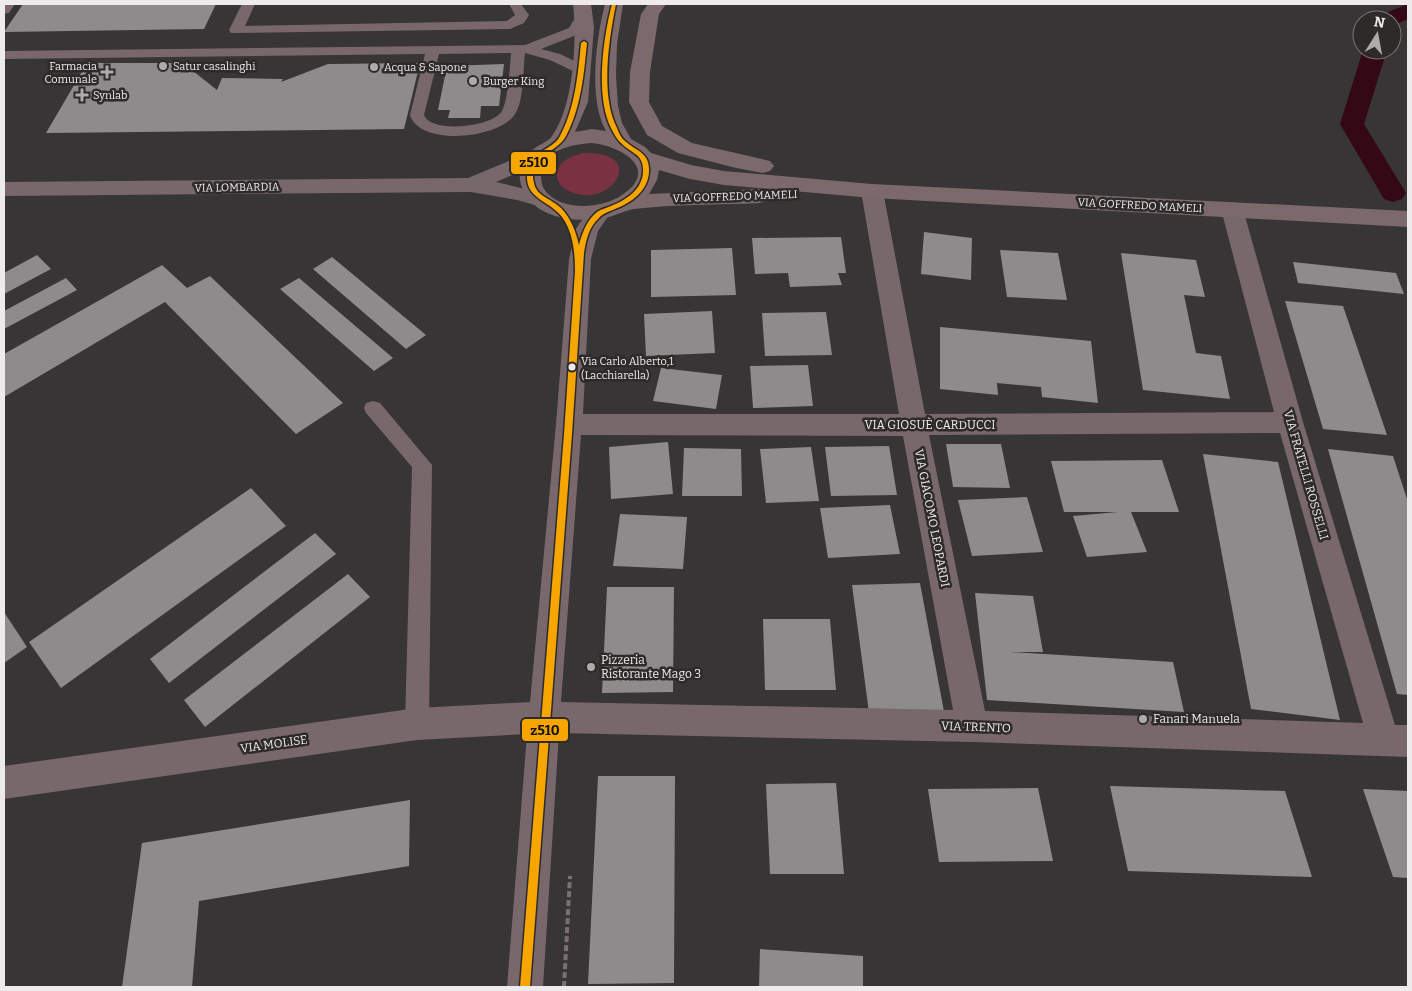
<svg xmlns="http://www.w3.org/2000/svg" width="1412" height="991" font-family="Bitter,serif">
  <style>
    .green { fill: #7a3242 }
    .lines { fill: none; stroke-linecap: round; stroke-linejoin: round }
    .canal { fill: #340814; fill-rule: evenodd }
    .building { fill: #8d8b8b }
    .path { stroke: #7a7071; stroke-width: 4; stroke-dasharray: 6 3; stroke-linecap: butt }
    .lane { fill: #78676b; fill-rule: evenodd }
    .street { fill: #78676b; fill-rule: evenodd }
    .secondary { fill: #7b696c; fill-rule: evenodd }
    .bus-1-casing { stroke: #2e2a2a; stroke-width: 3 }
    .bus-1 { fill: #f7a600; fill-rule: evenodd }
    .poi-dot { fill: #aeabac; stroke: #2e2a2a; stroke-width: 2 }
    .bus-dot { fill: #eeebec; stroke: #2e2a2a; stroke-width: 2 }
    .labels { text-anchor: middle; stroke-width: 5; stroke-linejoin: round; paint-order: stroke }
    .far-poi-label { font-size: 11px; fill: #eeebec; stroke: #2e2a2a; text-anchor: start }
    .far-street-label { font-size: 11px; fill: #eeebec; stroke: #2e2a2a }
    .bus-label { font-size: 11px; fill: #eeebec; stroke: #2e2a2a; text-anchor: start }
    .street-label { font-size: 12px; fill: #eeebec; stroke: #2e2a2a }
    .poi-label { font-size: 12px; fill: #eeebec; stroke: #2e2a2a; text-anchor: start }
    .line-badge { stroke: #2e2a2a; stroke-width: 2 }
    .pale-badge-label { font-size: 14px; text-anchor: middle; font-weight: bold; fill: #111 }
  </style>
  <rect width="100%" height="100%" fill="#373535"/>
  <path class="green" d="M583,153C652,150 609,215 565,189C560,185 556,179 557,173C559,160 573,156 583,153Z"/>
  <g class="lines">
    <path class="canal" d="M1408,4V19L1392,26V20H1378L1381,15Z
      M1363,50H1387L1364,124L1406,193L1402,199L1393,202L1384,199L1340,124Z"/>
  </g>
  <path class="building" d="M23,4H216L204,29L4,32Z
    M87,63H183L217,90L222,78L283,79L281,82L328,64L420,63L404,129L46,133Z
    M504,64L499,106H481L480,118H448L450,110H438L447,66Z
    M924,232L972,238L971,280L921,274Z
    M841,237L846,273H838L842,285L790,287L788,273L755,274L752,238Z
    M732,248L736,295L651,297V250Z
    M1000,250L1058,253L1067,300L1007,297Z
    M1121,253L1196,260L1205,297L1184,295L1196,353L1221,356L1230,399L1143,390Z
    M37,255L51,269L4,294V273Z
    M332,257L426,335L406,349L313,269Z
    M1293,262L1396,273L1404,294L1298,283Z
    M162,265L187,288L210,276L343,403L296,434L165,302L4,397V354Z
    M66,278L77,290L4,329V311Z
    M299,278L393,358L374,371L280,289Z
    M1285,301L1343,306L1387,435L1323,429Z
    M712,311L715,353L646,356L644,314Z
    M826,312L832,355L765,356L762,313Z
    M940,327L1091,341L1098,403L1042,397L1041,387L997,383L998,395L940,389Z
    M808,365L813,406L753,408L750,366Z
    M661,368L722,375L716,409L653,401Z
    M668,442L673,494L611,499L609,447Z
    M946,444H1001L1010,488L953,487Z
    M889,446L897,495L831,496L825,447Z
    M811,447L819,501L766,503L760,449Z
    M684,448L741,449L742,496H682Z
    M1328,449L1393,456L1408,502V695L1397,694Z
    M1203,454L1278,462L1340,720L1251,709Z
    M1162,460L1179,512H1131L1147,552L1087,557L1073,516L1118,512H1064L1051,461Z
    M251,488L286,526L61,688L29,642Z
    M1027,497L1043,552L972,556L958,500Z
    M890,505L900,554L828,558L820,508Z
    M620,514L687,517L683,569L613,566Z
    M315,533L336,554L169,683L150,659Z
    M348,574L370,597L205,727L184,700Z
    M920,583L945,717L870,720L852,585Z
    M607,587H674L673,692L602,693Z
    M975,593L1033,596L1043,652H1010L1173,662L1184,712L987,700Z
    M4,612L27,647L4,663Z
    M763,619H830L836,690H765Z
    M598,776H675L674,983L588,984Z
    M836,783L844,874H770L766,784Z
    M1110,786L1285,791L1312,877L1128,871Z
    M1038,788L1053,861L939,862L928,789Z
    M1363,789L1408,791V878L1393,877Z
    M410,800L409,866L199,901L192,987H122L142,843Z
    M760,949L863,956V987H759Z"/>
  <g class="lines">
    <path class="path" d="M564,987L570,876"/>
    <path class="lane" d="M4,4H15L9,13L4,14Z
      M242,4H255L245,26L507,21L515,15L509,4H521L529,15L524,23L510,29L231,33L229,30Z
      M584,10L591,14L579,34L541,49L560,54L587,67L589,70L587,73H577L550,60L525,53C523,69 524,101 515,114C500,139 420,147 410,115L425,54L4,59V51L525,45L569,28L579,11ZM511,53C510,66 508,101 502,111C493,127 431,134 424,115L439,54Z
      M373,401L380,403L432,465L429,724L425,732L417,735L409,732L405,724L412,467L366,413L364,408L366,403Z"/>
    <path class="street" d="M538,149L545,151L548,156L545,161L496,182L550,195L553,200L550,205L542,207L517,200L471,192L4,196V182L468,178Z
      M872,184L880,186L883,191L925,414L1274,412L1221,209L1224,204L1232,202L1240,204L1243,209L1303,422L1395,725H1408V757L972,742L559,733L543,987H507L527,734L417,740L4,799V766L417,708L530,702L556,424L569,259L576,229L579,224L593,206L601,204L609,206L612,211L598,231L591,259L583,414H899L861,191L864,186ZM1280,433L1363,723L985,711L929,435ZM581,435L903,436L953,710L561,702Z"/>
    <path class="secondary" d="M573,4H591L594,27L588,102L575,132L592,129L606,131C588,99 596,39 605,4H623L617,44L616,76L618,106L622,123L631,139L645,147L651,153L691,165L724,171L872,184L1408,211V227L872,198L724,185L690,179L659,170L657,180L649,194L759,189L767,191L770,196L767,201L759,203C718,205 675,204 634,209C626,210 617,215 609,217C582,223 542,221 526,195C519,184 517,172 524,160C532,145 547,144 552,136C574,106 577,40 573,4ZM592,143C621,146 661,169 622,195C602,209 559,212 544,189C541,184 541,179 541,174C542,150 573,144 592,143Z
      M648,4H666L659,14L650,72L649,102L662,126L692,143L770,161L774,166L770,171L763,173L736,168L678,153L647,135L629,102L630,72L641,14Z"/>
    <g class="bus-1-casing">
      <path id="bus-1" d="M612,4H616C609,39 600,95 617,128C619,133 621,138 625,141C637,152 650,152 649,172C648,191 631,203 615,209C609,212 603,213 599,218C589,227 586,240 584,253L572,434L530,987H520L564,434L575,271C575,252 573,232 562,217C551,202 528,199 527,179C526,149 551,153 560,136C575,108 578,74 581,43L584,41L587,43C584,74 581,108 566,136C556,155 527,154 534,183C536,196 552,199 561,208C571,218 576,232 579,245C582,233 587,220 597,212C601,209 607,208 611,206C626,200 642,190 643,172C644,154 632,154 622,144C617,140 614,134 611,128C595,96 603,38 612,4Z"/>
    </g>
    <use href="#bus-1" class="bus-1"/>
  </g>
  <g class="poi-dot">
    <circle cx="163" cy="66" r="5"/>
    <circle cx="374" cy="67" r="5"/>
    <path d="M104.5 64.5h5v5h5v5h-5v5h-5v-5h-5v-5h5z"/>
    <circle cx="473" cy="81" r="5"/>
    <path d="M79.5 87.5h5v5h5v5h-5v5h-5v-5h-5v-5h5z"/>
    <circle cx="591" cy="667" r="5"/>
    <circle cx="1143" cy="719" r="5"/>
  </g>
  <circle class="bus-dot" cx="572" cy="367" r="4.5"/>
  <g class="labels">
    <g class="far-poi-label">
      <text x="97" y="70" text-anchor="end">Farmacia<tspan x="97" dy="13">Comunale</tspan></text>
      <text x="173" y="70">Satur casalinghi</text>
      <text x="384" y="71">Acqua &amp; Sapone</text>
      <text x="483" y="85">Burger King</text>
      <text x="93" y="99">Synlab</text>
    </g>
    <g class="far-street-label">
      <text transform="translate(237 187) rotate(-1)" y="4">VIA LOMBARDIA</text>
      <text transform="translate(735 196) rotate(-2)" y="4">VIA GOFFREDO MAMELI</text>
      <text transform="translate(1140 205) rotate(3)" y="4">VIA GOFFREDO MAMELI</text>
    </g>
    <g class="bus-label">
      <text x="581" y="365">Via Carlo Alberto,1<tspan x="581" dy="14">(Lacchiarella)</tspan></text>
    </g>
    <g class="street-label">
      <text x="930" y="429">VIA GIOSUÈ CARDUCCI</text>
      <text transform="translate(1306 475) rotate(74)" y="4">VIA FRATELLI ROSSELLI</text>
      <text transform="translate(932 518) rotate(79)" y="4">VIA GIACOMO LEOPARDI</text>
      <text transform="translate(976 727) rotate(2)" y="4">VIA TRENTO</text>
      <text transform="translate(274 744) rotate(-8)" y="4">VIA MOLISE</text>
    </g>
    <g class="poi-label">
      <text x="601" y="664">Pizzeria<tspan x="601" dy="14">Ristorante Mago 3</tspan></text>
      <text x="1153" y="723">Fanari Manuela</text>
    </g>
  </g>
  <g class="line-badge">
    <rect x="510" y="151" width="47" height="24" rx="5" fill="#f7a600"/>
    <rect x="521" y="718" width="48" height="24" rx="5" fill="#f7a600"/>
  </g>
  <g class="pale-badge-label">
    <text x="534" y="167">z510</text>
    <text x="545" y="735">z510</text>
  </g>
  <rect width="1412" height="991" fill="none" stroke="#eeebec" stroke-width="10"/>
  <g transform="translate(1377 35) rotate(11)"><circle r="24" fill="#2e2a2a" stroke="#7b7778"/>
  <path d="M0-4L9 19L0 12L-9 19Z" fill="#aeabac"/>
  <text y="-8" font-size="14" font-weight="bold" text-anchor="middle" fill="#eeebec">N</text>
  </g>
</svg>
